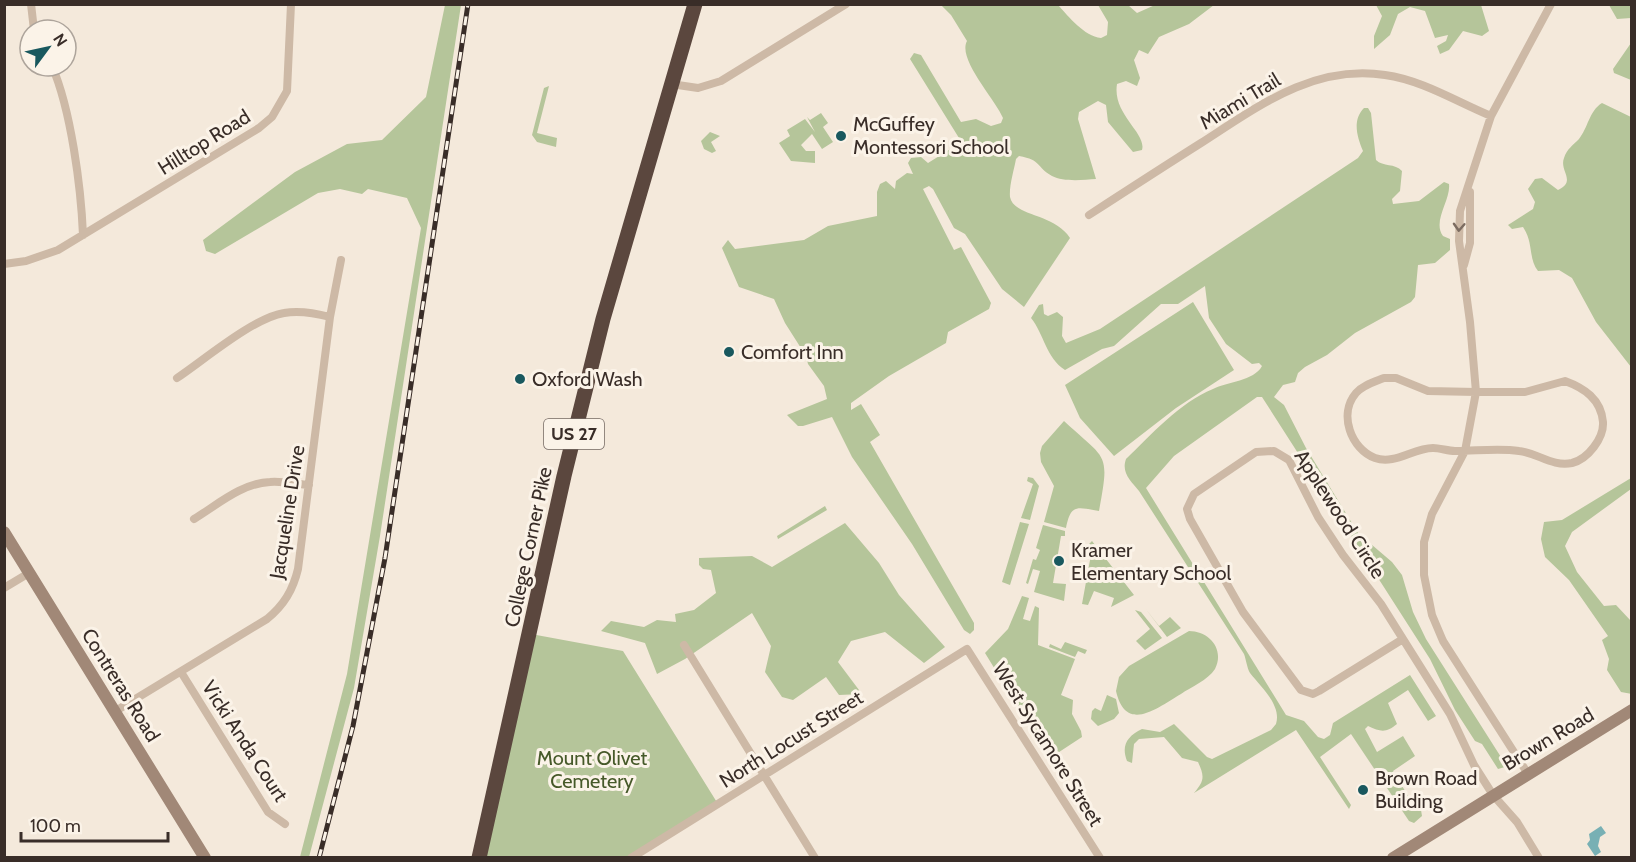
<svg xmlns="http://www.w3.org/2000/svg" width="1636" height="862" font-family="Cabin,sans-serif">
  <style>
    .green { fill: #b5c59a }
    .water { fill: #78b0b4 }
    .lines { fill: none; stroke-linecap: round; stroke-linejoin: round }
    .street { stroke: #cdb9a6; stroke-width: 8 }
    .secondary { stroke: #a18877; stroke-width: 12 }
    .highway { stroke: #5b473e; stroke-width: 15 }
    .rail-casing { stroke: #392d28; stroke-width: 5 }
    .rail { stroke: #fbf3e8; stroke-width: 3; stroke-dasharray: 9; stroke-linecap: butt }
    .oneway { stroke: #7c6c61 }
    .poi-dot { fill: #19585e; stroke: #fbf3e8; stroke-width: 2 }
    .labels { text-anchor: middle; stroke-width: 6; stroke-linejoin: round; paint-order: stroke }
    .shield { fill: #fbf3e8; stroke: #736862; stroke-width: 1.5 }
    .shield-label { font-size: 18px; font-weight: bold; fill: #392d28 }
    .street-label { font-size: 20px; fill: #392d28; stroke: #fbf3e8 }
    .poi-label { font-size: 20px; fill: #392d28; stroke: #fbf3e8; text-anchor: start }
    .park-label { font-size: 20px; fill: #465929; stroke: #fbf3e8 }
  </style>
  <rect width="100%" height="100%" fill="#f4e9db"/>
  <path class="green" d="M445,5H461L380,536L354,688L309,857H300L347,674L421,228L407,198L368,189L362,194L340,189L318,193L215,254L206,251L203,240L295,172L347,144L382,140L426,97Z
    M941,5H1058C1069,17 1084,36 1101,38L1107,35L1108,22L1098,5H1128L1137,13L1155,5H1214L1189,24L1159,37L1148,54L1139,50L1134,60L1140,78L1137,86L1126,81L1117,84C1112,114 1147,133 1142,150L1133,152L1108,122L1106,105L1098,101L1079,112L1078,119L1096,179C1083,180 1063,182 1052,176C1036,167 1042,160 1019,156L1016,159C1014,170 1009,186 1010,197C1014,217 1054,213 1070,238L1024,307L1002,289L965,234L954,228L933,189L929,186L923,189L954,250L961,247L991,303L989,309L948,332L946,343L889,376L851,403V410L861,404L880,435L870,442L974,623V630L970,634L964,630L912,544L852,457L832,417L803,426H798L787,415L827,399L824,386L808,364L806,356L785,323L774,299L739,287L722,248L728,240L735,249L804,240L828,226L877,216V192L880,184L886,181L895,189L896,181L907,173L913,174L908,163L911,158L921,157L928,163L957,145L959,138L910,59L914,53L921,55L961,122L976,119L991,126L1001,123L1003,118C996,100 957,59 967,41L951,15Z
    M1376,5H1481L1489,31L1482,36L1463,31L1449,50L1440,54L1437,46L1446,41L1448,35L1435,38L1425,11L1410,7L1398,14L1390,35L1374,49V36L1382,16Z
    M1609,5L1631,6V18L1617,19Z
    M1631,43V80L1614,73L1613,69Z
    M549,86L537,133L557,138L556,147L537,142L532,135L544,88Z
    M1602,103L1631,117V367L1596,322L1572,278L1559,270L1538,271C1528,258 1534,244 1523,227L1512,229L1508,225L1533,209L1535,202L1528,189L1535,179L1542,178L1558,190C1577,181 1559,171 1564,158C1567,149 1573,145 1579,139C1588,128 1589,111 1602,103Z
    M1364,108H1368L1371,113L1376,160C1383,167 1395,163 1402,171L1400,191L1392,199L1393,204L1419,201L1444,182L1449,184C1451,200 1432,221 1443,236L1450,239V250L1435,263L1418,265L1415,297L1411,302L1355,333L1327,355L1305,367L1298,373L1295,382L1283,385L1274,397L1284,405L1306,448L1358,533L1392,562L1402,575L1413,612L1426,639L1506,765L1505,767L1498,769L1482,744L1475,741L1455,710L1430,659L1262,397H1257L1174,456L1146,488L1286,715L1304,721L1318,737L1324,739L1330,735L1333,723L1410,675L1436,716L1428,721L1408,690L1388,703L1397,724C1386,733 1381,732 1368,726L1365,729L1377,752L1403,736L1415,756L1393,771L1413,804L1421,810L1422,816L1414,823L1409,821L1351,734L1320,757L1351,805L1349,809L1296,730L1194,793C1204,781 1205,777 1198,762L1182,758L1164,737L1139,739L1134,744L1132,763L1127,761C1121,746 1127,736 1142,729L1160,732L1174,724L1207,757L1212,759L1271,730L1276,724C1282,705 1260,686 1250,673C1247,668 1246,659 1244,654L1139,491C1131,481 1121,473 1126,459C1152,434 1179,403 1213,389C1227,382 1254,381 1262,366L1259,363L1252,364L1226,344L1209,318L1205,286L1178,304H1161L1114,346L1102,349L1065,370C1046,358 1044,334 1031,318L1039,305L1043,304L1044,314L1048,316L1057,312L1063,317L1062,336L1066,343L1100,329L1358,158L1363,151C1357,137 1352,120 1364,108Z
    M821,113L828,123L823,127L833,142L822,149L812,134L801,145L806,151H815V163L791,161L779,143L790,136L787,130L805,119L815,132L807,117L810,120Z
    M710,132L720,136L711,142L716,151L712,153L704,149L701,141Z
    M1193,302L1234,370L1176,408L1114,456L1080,418L1065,385Z
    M1064,421C1107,461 1110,451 1099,511C1076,507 1071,504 1066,528L1044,522L1054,486L1041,462L1040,453L1042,446Z
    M1028,477L1033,478L1039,486L1030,520L1021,518L1033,484L1027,481Z
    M1631,478V489L1572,532L1565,546L1577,572L1604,606L1616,605L1631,621L1632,694L1621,692L1607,670L1609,659L1602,640L1608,636L1569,580L1545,557L1541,539L1544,522L1562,520Z
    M825,506L827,510L778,539L777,536Z
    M1020,522L1029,524L1010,585L1002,582Z
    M845,523L879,563L899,595L945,647L924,663L885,632L851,641L838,662L862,694L839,695L826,677L793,700L782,697L765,672L771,646L752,613L685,659L657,674L645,643L601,631L611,621L644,627L657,620L676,622L675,614L694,610L716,593L711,570L703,569L699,565V558L752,556L772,567Z
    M1043,525L1065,531V536H1061L1053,583L1066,584L1064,601L1034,592L1040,571L1033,569L1028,584L1026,583L1033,559L1036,560L1040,550L1036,548Z
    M1092,541L1134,595L1111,607L1114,598L1094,591L1088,605L1082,604L1092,549L1089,544Z
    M1022,596L1029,598L1023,619L1030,621L1035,606L1039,608L1038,645L1075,659L1061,695L1073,700L1072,714L1081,731L1082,737L1053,756L1049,757L985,653L1008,629Z
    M1145,608L1159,626L1170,617L1181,628L1167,637Z
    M1135,610L1141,612L1162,638L1145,650L1136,641L1150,629Z
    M1189,631C1209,631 1225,649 1215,669C1208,680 1191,687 1181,694C1157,708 1126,734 1116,691L1119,677L1129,666Z
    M531,634L623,651L718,804L631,857L479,858Z
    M1065,642L1087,650L1085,654L1078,651L1075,657L1049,647L1050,644L1061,649Z
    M1107,695L1116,699L1119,713L1114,719L1098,726L1091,719L1092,711L1095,708L1101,711Z"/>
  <path class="water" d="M1601,826L1606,833L1600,837L1598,846L1601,852L1595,856L1587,844L1590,840L1589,834Z"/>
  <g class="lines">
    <path class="street" d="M31,4L34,30
      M52,66C71,110 81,187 83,235
      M671,84L698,88L721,81L846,4
      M1089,215C1126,191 1163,167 1201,143C1257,107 1313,64 1385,75C1422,80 1457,102 1491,116
      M4,264L26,261L58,250L259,128L272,117L287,91L291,4
      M1464,265L1470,243V192
      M177,378C204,360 253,318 284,313C300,310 315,313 330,317
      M1384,378H1396L1428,391L1476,392H1525L1565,381C1584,388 1601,399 1603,422C1604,438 1588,459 1572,463C1552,467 1538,453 1519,451C1499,448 1476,451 1455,451C1448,451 1440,448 1433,448C1413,448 1395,465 1375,458C1351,449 1338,414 1356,393C1363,385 1374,382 1384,378Z
      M194,519C217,505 242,483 270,482C283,481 296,484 309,485
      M4,588L29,573
      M1403,639L1319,691L1313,694L1301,690L1243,612L1190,519L1187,509L1194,494L1256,452L1274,451L1289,460L1318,517L1343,555L1381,604L1450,714L1474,765L1493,795L1517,822L1539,858
      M684,645L815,858
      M181,672L268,812L285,824
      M114,712L267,619C284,605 293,590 298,569L330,317L341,260
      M1528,774L1443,641L1432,615L1424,575V542L1432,514L1465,451L1476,392L1470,322L1459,241L1460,211L1491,116L1551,4
      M631,858L967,649L1100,858"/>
    <path class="secondary" d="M4,532L205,858
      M1393,858L1632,710"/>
    <path class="highway" d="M479,858L564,476L603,319L695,4"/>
    <g class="rail-casing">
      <path id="rail" d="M319,858L353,726L385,558L468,4"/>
    </g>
    <use href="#rail" class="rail"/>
  </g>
  <defs><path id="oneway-chevron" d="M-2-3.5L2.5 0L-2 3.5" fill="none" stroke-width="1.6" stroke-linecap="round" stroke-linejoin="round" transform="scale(1.5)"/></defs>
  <use class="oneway" href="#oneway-chevron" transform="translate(1459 227) rotate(93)"/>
  <g class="poi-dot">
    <circle cx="841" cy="136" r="6"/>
    <circle cx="729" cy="352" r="6"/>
    <circle cx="520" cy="379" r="6"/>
    <circle cx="1059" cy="561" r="6"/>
    <circle cx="1363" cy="790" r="6"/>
  </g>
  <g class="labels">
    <rect class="shield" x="544" y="419" width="60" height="30" rx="4.5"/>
    <g class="shield-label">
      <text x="574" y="440">US 27</text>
    </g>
    <g class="street-label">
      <text transform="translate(1240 101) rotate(-31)" y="7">Miami Trail</text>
      <text transform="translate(204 142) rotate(-32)" y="7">Hilltop Road</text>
      <text transform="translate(287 512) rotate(-81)" y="7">Jacqueline Drive</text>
      <text transform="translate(1340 514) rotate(57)" y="7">Applewood Circle</text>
      <text transform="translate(528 547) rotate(-78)" y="7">College Corner Pike</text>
      <text transform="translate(121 685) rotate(58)" y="7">Contreras Road</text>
      <text transform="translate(791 739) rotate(-32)" y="7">North Locust Street</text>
      <text transform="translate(1548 739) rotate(-31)" y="7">Brown Road</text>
      <text transform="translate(245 741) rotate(57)" y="7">Vicki Anda Court</text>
      <text transform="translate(1048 744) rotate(58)" y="7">West Sycamore Street</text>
    </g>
    <g class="poi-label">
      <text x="853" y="131">McGuffey<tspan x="853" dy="23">Montessori School</tspan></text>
      <text x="741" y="359">Comfort Inn</text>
      <text x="532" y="386">Oxford Wash</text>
      <text x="1071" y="557">Kramer<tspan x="1071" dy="23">Elementary School</tspan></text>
      <text x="1375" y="785">Brown Road<tspan x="1375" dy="23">Building</tspan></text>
    </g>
    <g class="park-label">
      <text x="592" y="765">Mount Olivet<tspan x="592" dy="23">Cemetery</tspan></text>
    </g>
  </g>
  <rect width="1636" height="862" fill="none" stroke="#392d28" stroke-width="12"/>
  <g transform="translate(48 48) rotate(57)"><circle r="28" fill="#fbf3e8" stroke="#ada49b" stroke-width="1.5"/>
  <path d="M0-4.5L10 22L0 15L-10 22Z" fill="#19585e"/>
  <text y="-9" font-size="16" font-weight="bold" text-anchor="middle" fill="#392d28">N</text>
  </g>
  <path d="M21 832v9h147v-9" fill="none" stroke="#392d28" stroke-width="3"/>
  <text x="30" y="832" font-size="18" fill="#392d28" stroke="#fbf3e8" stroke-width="4.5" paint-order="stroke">100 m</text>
</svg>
